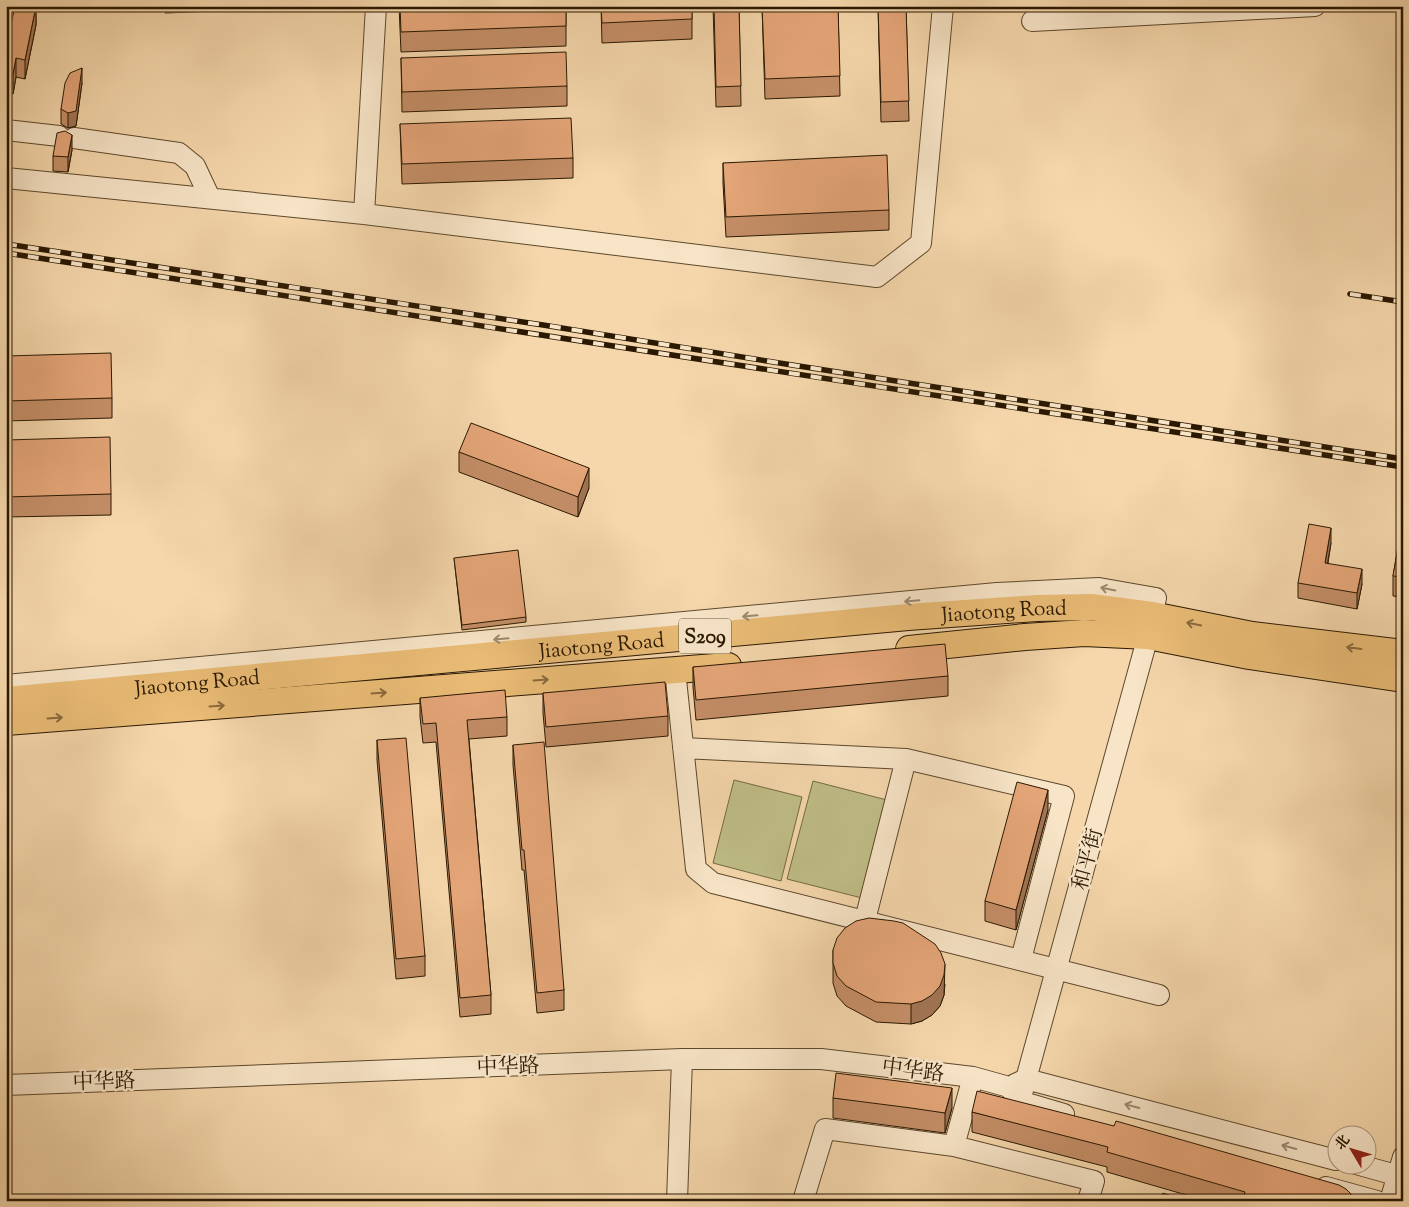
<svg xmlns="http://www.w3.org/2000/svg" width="1409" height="1207" font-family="'Sorts Mill Goudy','Noto Serif SC',serif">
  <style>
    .green { fill: #bfbd86; stroke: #746a44 }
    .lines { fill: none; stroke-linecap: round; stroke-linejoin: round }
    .minor-casing { stroke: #5d482c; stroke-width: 22 }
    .major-casing { stroke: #2a1802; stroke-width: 28 }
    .minor { stroke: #f8e5c8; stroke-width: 20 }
    .major { stroke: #eabc76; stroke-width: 26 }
    .rail-casing { stroke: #2a1802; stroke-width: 5.5 }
    .rail { stroke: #f8e5c8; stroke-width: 4; stroke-dasharray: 11; stroke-linecap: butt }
    .wall { fill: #c48e67; stroke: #2a1802 }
    .shaded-wall { fill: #a07454; stroke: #2a1802 }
    .building { fill: #e4a578; stroke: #2a1802 }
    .oneway { stroke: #9b896f }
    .oneway2 { stroke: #8a6a3c }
    .labels { text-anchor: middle; stroke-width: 5; stroke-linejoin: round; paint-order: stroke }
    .shield { fill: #f8e5c8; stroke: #68563d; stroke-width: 1 }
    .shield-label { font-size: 20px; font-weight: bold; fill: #2a1802 }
    .street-label { font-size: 21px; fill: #2a1802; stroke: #f8e5c8 }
  </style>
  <rect width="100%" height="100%" fill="#f5d7ab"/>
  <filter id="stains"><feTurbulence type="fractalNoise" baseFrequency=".004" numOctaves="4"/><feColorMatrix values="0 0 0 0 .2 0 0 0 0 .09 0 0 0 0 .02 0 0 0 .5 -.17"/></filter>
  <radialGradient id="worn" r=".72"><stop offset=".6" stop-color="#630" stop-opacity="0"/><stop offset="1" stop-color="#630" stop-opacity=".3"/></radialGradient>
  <path class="green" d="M734,780L802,797L781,881L713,863Z
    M813,781L887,800L862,898L787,879Z"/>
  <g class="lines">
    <g class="minor-casing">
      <path id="minor" d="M1032,21L1315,6
        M6,130L59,136
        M74,138L179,153L195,166L210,198
        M6,178L364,214L877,277L921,243L943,6
        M364,214L376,6
        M675,670L696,869L713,883L1159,995
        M6,685L997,593L1099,588L1156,598L1148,636L1020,1101
        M683,748L906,759L1064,796L1021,959
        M865,920L906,759
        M1015,1084L1026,1079L1336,1160
        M6,1085L682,1059H821L973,1077L1009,1087L1020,1101L1064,1114
        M954,1146L973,1077
        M1356,1164L1403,1177
        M1326,1187L1377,1201
        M677,1201L682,1059
        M803,1201L825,1129L954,1146L1094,1181L1088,1201
        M1390,1201L1403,1157"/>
    </g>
    <g class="major-casing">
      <g id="major">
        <path d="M909,649L1025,637L1084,633L1148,636L1249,656L1403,679"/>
        <path id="s1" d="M6,700L908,617L1037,608L1091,607L1152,615L1252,635L1403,653"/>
        <path d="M6,722L728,666"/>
      </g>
    </g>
    <use href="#minor" class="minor"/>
    <use href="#major" class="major"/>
    <g class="rail-casing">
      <path id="rail" d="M6,244L543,325L792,365L1403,459
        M6,253L1403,467
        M1350,294L1403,302"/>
    </g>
    <use href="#rail" class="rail"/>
  </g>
  <path class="wall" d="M11,6H36V25L25,79L16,77L13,94L6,92V47L14,11H11Z
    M164,6H263V9L165,13Z
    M399,6H566V46L401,52Z
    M601,6H692V39L602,43Z
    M713,6H739L741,106L716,107Z
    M762,6H838L840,96L765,99Z
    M878,6H906L909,121L881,122Z
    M401,58L567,86V106L402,112Z
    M82,83L76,126L68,128L61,124V109Z
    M400,124L573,158V178L402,184Z
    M72,150L68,172L53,171V156Z
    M723,163L889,210V230L726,237L723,183Z
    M6,356L112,398V418L6,421Z
    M6,440L111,494V515L6,517Z
    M459,452L589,488L578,517L459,472Z
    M1403,518V597L1393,596V576Z
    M1331,543L1328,563L1362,584L1357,609L1298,598V583Z
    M454,558L526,617V622L462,630Z
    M693,667L948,676V696L696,720L693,687Z
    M543,693L668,716V736L546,747L543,713Z
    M420,698L507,717V736L469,739L491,995V1014L460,1017L436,742L423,743L420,717Z
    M377,740L425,956V976L396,979L377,760Z
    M513,745L564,990V1010L537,1013L524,870H522L513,765Z
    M1048,810L1016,930L985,921V901Z
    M833,950L945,984L944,995L940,1006L932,1015L922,1021L911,1024L876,1022L846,1006L837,996L833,983Z
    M833,1098L952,1108L945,1133L833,1118Z
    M972,1112L1353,1201H1207L1107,1172V1167L972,1132Z"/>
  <path class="shaded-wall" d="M36,6V25L25,79V60Z
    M16,58V77L13,94V74Z
    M82,68V83L76,126L68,128V113Z
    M72,135V150L68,172V157Z
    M589,468V488L578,517V497Z
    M1331,528V543L1325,578V563Z
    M1362,569V584L1357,609V593Z
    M1048,790V810L1016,930V910Z
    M945,964L944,995L940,1006L932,1015L922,1021L911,1024V1004Z
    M952,1088V1108L945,1133V1113Z"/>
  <path class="building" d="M15,6H36L25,60L16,58L13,74L6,73V47Z
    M400,6H566V26L401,32Z
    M601,6H692V19L602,23Z
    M714,6H739L741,86L716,87Z
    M762,6H838L840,76L765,79Z
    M878,6H906L909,101L881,102Z
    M566,52L567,86L402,92L401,58Z
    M82,68L76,111L68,113L61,109L65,83L70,73Z
    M571,118L573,158L402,164L400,124Z
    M65,131L72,135L68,157L53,156L57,133Z
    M887,155L889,210L726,217L723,163Z
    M111,353L112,398L6,401V356Z
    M471,423L589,468L578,497L459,452Z
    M110,437L111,494L6,497V440Z
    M1403,518V577L1393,576Z
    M1309,524L1331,528L1325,563L1362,569L1357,593L1298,583Z
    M518,550L526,617L462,625L454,558Z
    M945,644L948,676L696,700L693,667Z
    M665,682L668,716L546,727L543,693Z
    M505,690L507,717L467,720L491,995L460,998L436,723L423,724L420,698Z
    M406,738L425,956L396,959L377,740Z
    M544,742L564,990L537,993L524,850H522L513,745Z
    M1017,782L1048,790L1016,910L985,901Z
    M869,918L894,921L903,923L935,944L941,953L945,964L944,975L940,986L932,995L922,1001L911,1004L876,1002L846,986L837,976L833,963V950L837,938L845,928L856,921Z
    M836,1073L952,1088L945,1113L911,1108L833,1098Z
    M977,1091L1114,1126L1116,1121L1339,1185L1346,1189L1351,1194L1353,1201H1276L1273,1200L1272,1201H1242L1245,1192L1107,1152L1108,1147L972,1112Z
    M1163,1193L1185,1201H1160Z"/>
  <defs><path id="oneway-shaft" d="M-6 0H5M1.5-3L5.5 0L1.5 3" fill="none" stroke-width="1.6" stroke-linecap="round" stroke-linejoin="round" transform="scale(1.25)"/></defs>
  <g class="oneway">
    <use href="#oneway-shaft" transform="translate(1108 589) rotate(-169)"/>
    <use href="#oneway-shaft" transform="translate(912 601) rotate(175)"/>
    <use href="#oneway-shaft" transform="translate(750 616) rotate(175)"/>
    <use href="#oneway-shaft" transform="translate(501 639) rotate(175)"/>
    <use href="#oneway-shaft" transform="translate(1132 1106) rotate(-165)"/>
    <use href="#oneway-shaft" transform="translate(1289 1147) rotate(-165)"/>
  </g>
  <g class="oneway2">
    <use href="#oneway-shaft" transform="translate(1194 624) rotate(-169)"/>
    <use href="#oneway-shaft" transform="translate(1354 648) rotate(-173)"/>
    <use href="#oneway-shaft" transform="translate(541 680) rotate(-4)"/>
    <use href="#oneway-shaft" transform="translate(379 693) rotate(-4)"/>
    <use href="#oneway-shaft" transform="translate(217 706) rotate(-4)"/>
    <use href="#oneway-shaft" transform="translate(55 718) rotate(-4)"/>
  </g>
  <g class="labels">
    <rect class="shield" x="679" y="618.5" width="52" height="35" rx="4"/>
    <g class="shield-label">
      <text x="705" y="643">S209</text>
    </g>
    <g class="street-label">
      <text dy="7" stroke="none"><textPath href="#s1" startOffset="1002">Jiaotong Road</textPath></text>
      <text dy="7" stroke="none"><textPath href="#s1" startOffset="598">Jiaotong Road</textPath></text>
      <text dy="7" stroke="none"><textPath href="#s1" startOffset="192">Jiaotong Road</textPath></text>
      <text transform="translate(1087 859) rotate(-75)" y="7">和平街</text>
      <text transform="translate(508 1066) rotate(-2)" y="7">中华路</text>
      <text transform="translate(913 1070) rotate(7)" y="7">中华路</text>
      <text transform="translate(104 1081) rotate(-2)" y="7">中华路</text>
    </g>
  </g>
  <rect width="1409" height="1207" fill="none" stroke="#f5d7ab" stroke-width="25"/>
  <rect x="8" y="8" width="1394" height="1192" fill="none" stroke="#2a1802" stroke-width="2.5"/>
  <rect x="12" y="12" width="1384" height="1182" fill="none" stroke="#2a1802"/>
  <g transform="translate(1352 1150) rotate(308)"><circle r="24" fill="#f8e5c8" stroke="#a69379"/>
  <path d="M0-4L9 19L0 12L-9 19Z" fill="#8f2418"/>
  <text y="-8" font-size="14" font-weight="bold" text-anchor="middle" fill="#2a1802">北</text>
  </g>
  <rect width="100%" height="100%" filter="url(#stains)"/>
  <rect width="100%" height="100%" fill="url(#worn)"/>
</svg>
